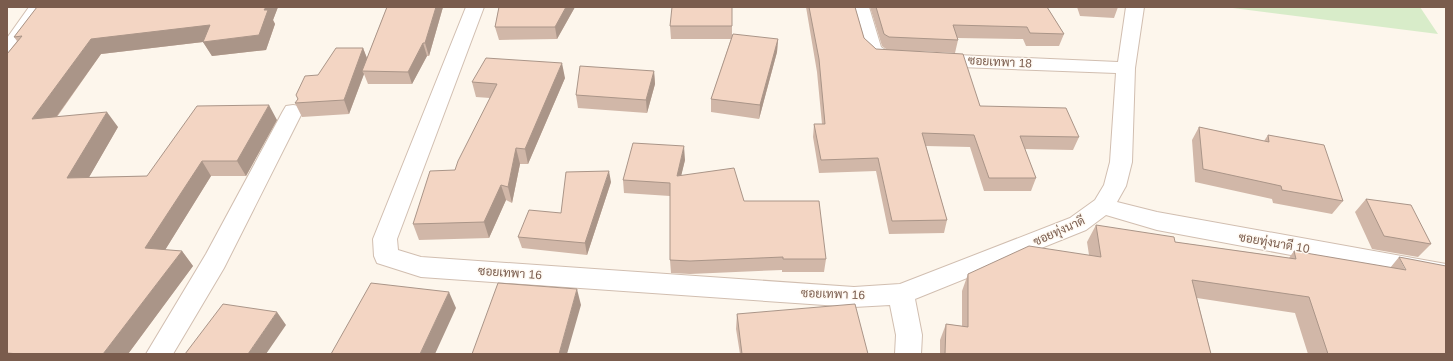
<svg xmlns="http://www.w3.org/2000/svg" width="1453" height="361" font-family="Arial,Sarabun,sans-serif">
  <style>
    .green { fill: #d8ecc9 }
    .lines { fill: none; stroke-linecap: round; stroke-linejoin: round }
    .minor-casing { stroke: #d1beb0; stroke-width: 2 }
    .minor { fill: #fff; fill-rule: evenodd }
    .wall { fill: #d1b7a8 }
    .shaded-wall { fill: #aa9588 }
    .building { fill: #f3d5c3; stroke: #aa9588 }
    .labels { text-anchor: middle; stroke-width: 3; stroke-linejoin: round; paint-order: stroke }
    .street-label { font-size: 12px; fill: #7a5c4d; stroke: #fffaf3 }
  </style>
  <rect width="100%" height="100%" fill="#fdf6ec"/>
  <path class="green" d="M1225,7H1420L1438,34Z"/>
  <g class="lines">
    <g class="minor-casing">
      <path id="minor" d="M29,7H47L13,55L7,57V38Z
        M466,7H484L397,239L398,250L421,257L854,287L900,284L1070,218L1095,200L1104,185L1110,162L1116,73L935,66L928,64L926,60L928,56L935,54L1118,62L1126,7H1144L1135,68L1132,162L1126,186L1117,202L1157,212L1446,264V284L1157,230L1106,215L1086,230L915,299L922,335L921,354H895L896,335L890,305L854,307L421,277L377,263L374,256L373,239Z
        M851,7H869L881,47L887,51L902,53L904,57L902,61C861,71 860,36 851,7Z
        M293,105L300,106L303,111L224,268L173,354H146L206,254L283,111L286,106Z"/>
    </g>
    <use href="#minor" class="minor"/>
  </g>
  <path class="wall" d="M37,7H278L273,20L275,24L266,50L212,56L203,42L101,54L57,117L118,127L89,177L147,176L277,120L246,176H211L165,250L182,251L193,266L128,354H7V54L17,41L14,37Z
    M387,7H443L429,56H427L412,84H368L364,74L349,114L302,117L295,103L318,75L363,48L367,58Z
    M499,7H575L557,39L499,40L495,27Z
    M732,7V38L778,39L777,52L759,119L711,112V99L731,39H671L670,26Z
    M806,7H855L864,38L876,49H886L882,46L870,7H1047L1064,34L1059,46H1026L1023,39L957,38L958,40L955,53L918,51L980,106L1079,137L1073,150L1025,149L1036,178L1031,191H984L970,147L926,146L947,220L944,233L889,234L876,171L819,173L813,137L814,124H822L817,72Z
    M1077,7H1118L1114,18L1080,16Z
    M654,71L655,84L647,113L578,108L576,95Z
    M565,78L528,164H520L512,203L506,200L489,238L419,240L413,224L455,170L490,98L476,97L472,82Z
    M1199,127L1264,141L1268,135L1343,201L1332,214L1273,203L1272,199L1195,182L1192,140Z
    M685,160L681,175L744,201L826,259L824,272H782V270L690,274L671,273L670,260V196L624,193L623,180Z
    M611,182L587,255L522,248L518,237L561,213Z
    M1366,199L1431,244L1418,257L1372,249L1355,212Z
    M1096,225L1175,242L1289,258L1294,251L1390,268L1399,257L1446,354H1308L1295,313L1197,298L1211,354H940V340L946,324L962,326V291L968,274L1089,255L1087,242Z
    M737,314L868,354H740L736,329Z"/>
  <path class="shaded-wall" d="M266,7H278L273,20L275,24L266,50L212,56L203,42L101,54L44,134L32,119L91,39Z
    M436,7H443L429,56L425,43Z
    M566,7H575L557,39L555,27Z
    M778,39L777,52L759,119L760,105Z
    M423,43L427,56L412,84L408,72Z
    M363,48L368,61L362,71L364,74L349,114L344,100Z
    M562,63L565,78L528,164L525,149Z
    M654,71L655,84L647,113L646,100Z
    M269,105L277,120L246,176L237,161Z
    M107,112L118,127L80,193L67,178Z
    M684,146L685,160L678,189L677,176Z
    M516,148L520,164L512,203L508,187Z
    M202,161L211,176L157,263L145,248Z
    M609,171L611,182L587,255L585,243Z
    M501,185L506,200L489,238L484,222Z
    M182,251L193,266L128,354H103Z
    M577,289L581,305L567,354H559Z
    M449,292L456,308L435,354H420Z
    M277,312L286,325L266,354H248Z"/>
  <path class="building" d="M37,7H266L264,10H268L259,35L203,42L210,25L91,39L32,119L107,112L67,178L147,176L197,106L269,105L237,161H202L145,248L182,251L103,354H19L7,353V54L22,36L14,37Z
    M387,7H436L425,43H423L408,72L362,71Z
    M499,7H566L555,27H495Z
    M672,7H732V26H670Z
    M809,7H855L864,38L876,49L963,54L980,106L1066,108L1079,137L1020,136L1036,178H989L974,135L922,133L947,220L892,221L878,158L821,160L814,124H825L819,59Z
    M876,7H1047L1064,34L1030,33L1027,27L953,25L958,40L889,37L884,34Z
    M733,34L778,39L760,105L711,99Z
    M336,48H363L344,100L295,103L298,99L296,95L305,76L318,75Z
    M486,58L562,63L525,149L516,148L508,187L501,185L484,222L413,224L430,171L455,170L458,161L497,84L472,82Z
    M580,66L654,71L646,100L576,95Z
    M1199,127L1269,142L1268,135L1324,145L1343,201L1282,190L1281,186L1203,169Z
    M633,143L684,146L677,176L734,168L744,201H819L826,259H783V257L690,261L670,260V183L623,180Z
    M609,171L585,243L518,237L529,210L561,213L566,172Z
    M1366,199L1411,205L1431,244L1384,236Z
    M1096,225L1174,237L1175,242L1296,259L1294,251L1406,270L1399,257L1446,266V354H1328L1309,297L1192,280L1211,354H945L946,324L968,327V274L1029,246L1101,257Z
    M371,283L449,292L420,354H331Z
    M498,283L577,289L559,354H472Z
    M223,304L277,312L248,354H185Z
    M855,304L868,354H742L737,314Z"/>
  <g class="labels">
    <g class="street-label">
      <text transform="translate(1000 62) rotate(3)" y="4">ซอยเทพา 18</text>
      <text transform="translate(1059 231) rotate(-24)" y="4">ซอยทุ่งนาดี</text>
      <text transform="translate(1274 243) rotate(10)" y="4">ซอยทุ่งนาดี 10</text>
      <text transform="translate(510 273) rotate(4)" y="4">ซอยเทพา 16</text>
      <text transform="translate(833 294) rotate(2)" y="4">ซอยเทพา 16</text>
    </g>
  </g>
  <rect width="1453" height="361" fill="none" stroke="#7a5c4d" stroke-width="16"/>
</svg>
